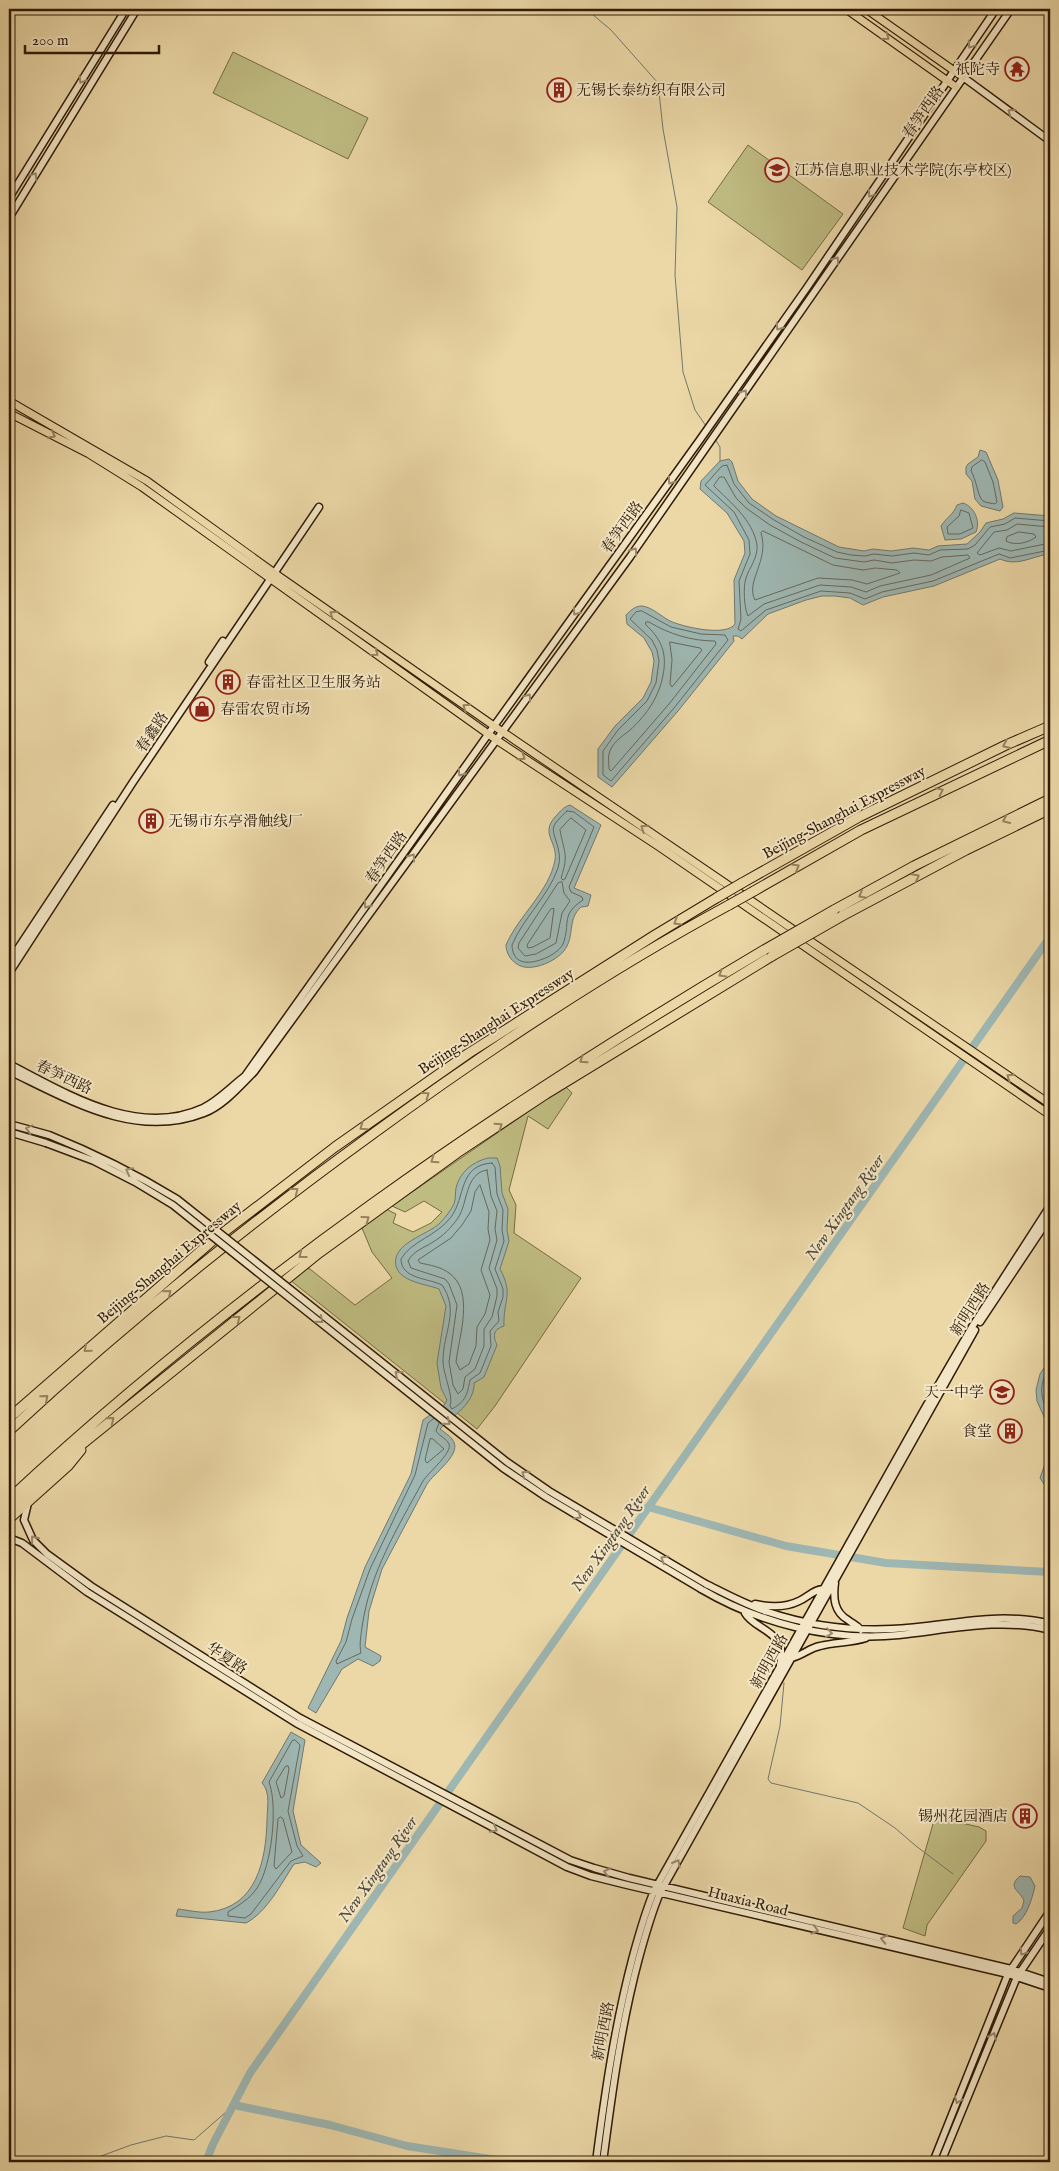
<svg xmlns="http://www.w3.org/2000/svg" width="1059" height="2171" font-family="'IM FELL English','Noto Serif SC',serif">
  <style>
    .green { fill: #bfbc82; stroke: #776b44 }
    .water { fill: #9eb7b3; stroke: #72786d }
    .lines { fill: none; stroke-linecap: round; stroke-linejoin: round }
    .shore { stroke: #66685c; stroke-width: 1 }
    .stream { stroke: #72786d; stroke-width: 1 }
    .river { stroke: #9eb7b3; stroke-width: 8 }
    .secondary-casing { stroke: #2f1a05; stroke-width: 9 }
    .primary-casing { stroke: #2f1a05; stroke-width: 9 }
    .highway-casing { stroke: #2f1a05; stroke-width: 11 }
    .secondary { stroke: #f3e6c6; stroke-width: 6 }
    .primary { stroke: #ecd8a7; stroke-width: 7 }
    .highway { stroke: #ecd8a7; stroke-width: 9 }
    .secondary-bridge-casing { stroke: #2f1a05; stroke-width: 9; stroke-linecap: butt }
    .highway-bridge-casing { stroke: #2f1a05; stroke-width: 11; stroke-linecap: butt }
    .secondary-bridge { stroke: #f3e6c6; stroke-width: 6 }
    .highway-bridge { stroke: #ecd8a7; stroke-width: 9 }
    .oneway { stroke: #97825e }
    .oneway2 { stroke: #9b8a6f }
    .labels { text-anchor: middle; stroke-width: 4; stroke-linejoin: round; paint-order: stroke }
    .poi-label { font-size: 15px; fill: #2f1a05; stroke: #f3e6c6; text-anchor: start }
    .street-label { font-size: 15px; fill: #2f1a05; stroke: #f3e6c6 }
    .water-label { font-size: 16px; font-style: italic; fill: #504939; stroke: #f3e6c6 }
  </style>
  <rect width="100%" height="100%" fill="#ecd8a7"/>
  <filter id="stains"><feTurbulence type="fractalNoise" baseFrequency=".004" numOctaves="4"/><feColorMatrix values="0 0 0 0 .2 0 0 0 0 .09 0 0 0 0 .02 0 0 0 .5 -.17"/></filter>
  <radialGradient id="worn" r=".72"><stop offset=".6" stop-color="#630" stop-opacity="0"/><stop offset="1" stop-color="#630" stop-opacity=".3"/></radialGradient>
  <path class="green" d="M233,52L368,118L348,159L213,93Z
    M748,145L843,214L802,270L708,202Z
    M565,1086L572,1093L548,1129L528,1116L509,1190L516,1205L514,1233L581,1278L495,1406L477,1429L290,1280L306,1268L310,1269L355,1305L392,1278L372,1252L362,1228L386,1209L396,1214L393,1223L413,1232L431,1223L442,1212L424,1201L405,1212L392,1206Z
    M935,1817L979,1827L986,1831V1841L927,1925L925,1936L903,1928Z"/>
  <path class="water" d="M980,450L986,452L998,480L1003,507L1000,511L981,506L975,499L972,481L966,474V467L968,464L978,457Z
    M729,459L732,462L738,481L752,499L776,516L839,547L864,551L873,549L891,551L913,548L929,550L938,546L967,544L980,532L986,523L1003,519L1014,513L1050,516V554C1032,556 1018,567 1000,559L934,586L883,597L863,605L850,598L835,596H822L806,600L768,614L742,639L738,636H733L734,641L678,711L612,787L598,777V749L615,726L643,698L651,682L654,661L652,652L644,638L627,624L626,615C631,610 635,606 642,606C652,607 662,617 670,621C683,627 726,637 735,624L734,580L745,553L744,541L727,513L700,489L701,481L720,461Z
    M963,503C973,506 981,520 976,532L961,539L945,540L941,526C947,517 953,515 957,505Z
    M570,805L601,825L574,888L591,895L588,906L581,907C568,919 574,932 567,946C561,960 530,974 517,964C510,960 506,952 506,945C519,915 549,892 555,860C558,842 540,834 555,817C560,812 563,807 570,805Z
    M488,1158H497L500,1166L502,1193L508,1209L507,1230L509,1241L500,1269C514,1295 503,1300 504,1326C494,1329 492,1335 497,1345L484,1377L474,1383C475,1403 453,1416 440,1429C444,1432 449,1435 452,1439C464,1453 435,1472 427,1484L382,1569L369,1611L365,1647L381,1656L380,1661L373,1666L358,1659L342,1669L316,1713L308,1708L341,1641L347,1618L365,1567L411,1474L423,1420L445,1404L447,1400L441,1388L437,1363L446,1306L439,1289C426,1284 400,1282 396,1266C391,1243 428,1235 440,1223C445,1218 451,1210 454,1204C456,1199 455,1193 456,1188C460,1172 472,1162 488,1158Z
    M1050,1359V1488L1044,1484L1040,1478L1046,1461L1050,1438L1049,1428L1037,1401L1036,1390L1040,1374Z
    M291,1732L305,1740L293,1811L301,1845L321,1863L316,1867L305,1862L294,1864C281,1884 267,1912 246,1923L176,1916L178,1909C187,1910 199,1913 209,1912C257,1907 266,1860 267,1820C267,1809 271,1792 262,1783Z
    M1020,1876L1030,1877L1035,1886C1032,1899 1027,1917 1016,1924L1013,1923V1916L1022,1908L1024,1901C1021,1891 1006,1888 1020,1876Z"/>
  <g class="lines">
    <path class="shore" d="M982,460L985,462L993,482L997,502L995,504C992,503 986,503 983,501C978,498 976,478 971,471L972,467Z
      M720,477H724L736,498L746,508L770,525L801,542L835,558L864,562L874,560L892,563L914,560L931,561L942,557L968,555L970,558L931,575L880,586L866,592L851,587L820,585L764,604L748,616C744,608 743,587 746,578C750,566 758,558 757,545C753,520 730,502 714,486Z
      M961,510L969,513L973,528L960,534H948L947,527L959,516Z
      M1050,521L1015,518L1005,524L990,527L975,545L968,549L940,550L929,555L914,553L892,556L874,554L865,556L851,555L837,552L804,537L774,520L749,503L734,484L727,465L722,466L705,485L734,512L749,540L750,554L739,581L741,619L738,629L741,631L766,610L821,591L850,593L865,599L882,592L933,581L999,554L1010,558L1050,550
      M1050,527L1017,524L1007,530L994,532L977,553L980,555L999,548L1011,551L1050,543
      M763,531L833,565L863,570L875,568L897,570L900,573L867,584L852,580L818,578L755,600C745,581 770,561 761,533Z
      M1019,532L1034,534L1036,537C1028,543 1015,546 1006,541L1007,537Z
      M642,611L671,627L701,634L725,635L728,640L674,708L611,781L603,775V751L618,730L647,701L656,683L659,661L657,650L652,640L630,619L636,612Z
      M646,622H649C669,634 691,641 715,641L716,644L669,704L611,771L609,769C609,764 608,758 609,754C611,744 622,736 629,731C648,714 661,694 664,669C666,650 660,638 646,625Z
      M670,642L700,648L702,650L672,687L670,684L672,660Z
      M567,811L574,812L594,827L569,887L571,892L582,897L583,900C560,915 571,923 563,944C558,955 532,966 521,961C515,959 512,952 512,945C523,918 548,897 558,868C564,850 550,834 554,826C556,821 563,815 567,811Z
      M571,818L586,830L565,879L563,880L561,878C569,854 564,853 560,830Z
      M562,882L564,893L570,901L562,913L556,943L536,954L525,956L518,948L519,943L558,883Z
      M554,909L550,938L533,947L528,948L527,945L548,913L551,909Z
      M492,1163L495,1167L497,1194L503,1210L502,1230L504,1241L495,1269L503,1289V1297L498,1312L499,1321L490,1331L491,1346L480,1373L470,1380C467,1395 466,1401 452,1409L450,1406C454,1397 443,1374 443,1361C443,1332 460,1311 442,1285C428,1278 401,1279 401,1259C411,1241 437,1236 451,1217C466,1197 458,1165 492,1163Z
      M487,1170L491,1196L497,1211L495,1229L497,1240L489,1268L497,1289V1296L492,1317L484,1329V1346L475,1369L465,1377L463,1389L458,1394L453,1385L449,1362L457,1305L449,1284L445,1279L411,1268L408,1261C413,1251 424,1248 433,1242C443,1236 451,1228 458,1218C468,1203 465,1173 487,1170Z
      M480,1185L489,1212L488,1229L490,1240L481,1270L490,1295L485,1314L477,1327L476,1346L469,1364L460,1370L456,1362C459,1336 475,1291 449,1273C441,1267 430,1265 420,1263L418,1260L451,1238L462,1225L471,1211L475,1192Z
      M1050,1367C1037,1384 1041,1400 1050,1418
      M434,1418L428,1423L415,1475L370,1569L352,1619L346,1642L336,1661L337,1664L361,1653C359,1644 361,1636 362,1627C370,1572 397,1529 423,1481C428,1473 453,1452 449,1444C447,1439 439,1436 436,1431L439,1423
      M433,1439L444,1449L427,1463L425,1460L430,1439Z
      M295,1740L300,1745L288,1811L297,1846L303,1856L291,1861L251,1914L245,1918L228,1916V1912C239,1905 250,1899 257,1888C272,1866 278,1806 269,1782L292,1741Z
      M288,1766L289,1769L284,1796L281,1798L276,1782L285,1767Z
      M281,1817L283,1819L292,1852L276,1869L274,1866L278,1819Z"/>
    <path class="stream" d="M586,9L611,30L658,83L663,129L677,207L675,275L683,372L695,410L706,426
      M715,439L720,447V461
      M784,1683L780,1726L768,1779L771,1783L858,1803L895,1828L916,1846L953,1874
      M85,2162L131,2145L166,2136L194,2140L234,2105"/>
    <path class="river" d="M648,1507L786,1546L886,1563L1050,1572
      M234,2105L330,2125L407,2146L510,2162
      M206,2162L213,2144L250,2073L1050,937"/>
    <g class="secondary-casing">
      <path id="secondary" d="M963,77L1050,141
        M9,198L126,9
        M9,218L137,9
        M209,662L223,641
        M9,962L113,805
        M9,973L133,782L319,507
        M9,1064C67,1094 137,1138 203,1108C218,1101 232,1086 245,1076L494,726L699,441L806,289L996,9
        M9,1071C70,1100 135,1140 204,1113C223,1106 240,1086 254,1072L630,557L1011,9
        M9,1124L49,1135
        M9,1132L46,1143
        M980,1322L1050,1217
        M28,1503L24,1520L33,1540L47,1554L91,1586L300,1718L570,1860L594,1868L629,1878L1011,1969L1050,1982
        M9,1538L22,1543L87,1592L296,1723L567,1867L591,1876L627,1885L1008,1974L1050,1988
        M835,1583C833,1598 834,1612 848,1620C853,1624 857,1625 861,1630
        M706,1584C726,1594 746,1605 768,1612C807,1625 850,1631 892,1629C944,1627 998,1610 1050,1624
        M701,1589C759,1623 831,1642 899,1635C948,1630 1001,1617 1050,1630
        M755,1604C769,1607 785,1608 799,1601C808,1597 814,1589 824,1589
        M745,1613C755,1631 788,1630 780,1665
        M791,1658C802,1656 809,1648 820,1646C835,1642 851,1643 866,1638
        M596,2162C605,2092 615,2024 633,1956C639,1934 645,1912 654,1891L925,1408L972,1327L1050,1206
        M603,2162C612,2093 621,2025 639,1958C645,1936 651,1914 660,1893L975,1330
        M933,2162L1008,1974L1050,1911
        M941,2162L1017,1977L1050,1928"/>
    </g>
    <g class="primary-casing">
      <path id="primary" d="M846,9L956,87
        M866,9L963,77
        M9,401L147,481L280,577L494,726L1050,1104
        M9,413L89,454L142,487L498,741L658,846L1050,1115"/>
    </g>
    <g class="highway-casing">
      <path id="highway" d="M742,883L859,817L1006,745L1050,726
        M754,891L861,830L1050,740
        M834,910L914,866L1050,799
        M842,916L966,850L1050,809
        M9,1418L211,1242L335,1147L469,1053L655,935L718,897
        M9,1431C124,1324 247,1225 374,1133C488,1050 605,972 729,905
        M9,1499C237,1287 496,1108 764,950
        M9,1511L65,1458L319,1253L457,1153L546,1094L772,956
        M9,1519L68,1466L81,1450"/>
    </g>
    <use href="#secondary" class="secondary"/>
    <use href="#primary" class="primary"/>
    <use href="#highway" class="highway"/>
    <g class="secondary-bridge-casing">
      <path id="secondary-bridge" d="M49,1135C94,1153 136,1174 177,1199L507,1462L549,1491L706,1584
        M46,1143L94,1161L135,1182L173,1205L503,1468L546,1497L701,1589"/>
    </g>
    <g class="highway-bridge-casing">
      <path id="highway-bridge" d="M718,897L742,883
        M729,905L754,891
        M764,950L834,910
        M772,956L842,916"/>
    </g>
    <use href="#secondary-bridge" class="secondary-bridge"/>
    <use href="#highway-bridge" class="highway-bridge"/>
  </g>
  <defs><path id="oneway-chevron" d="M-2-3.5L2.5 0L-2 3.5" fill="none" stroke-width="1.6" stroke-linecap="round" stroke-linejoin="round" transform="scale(1.25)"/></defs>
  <g class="oneway">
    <use href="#oneway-chevron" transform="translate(886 37) rotate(36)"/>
    <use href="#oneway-chevron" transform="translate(52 435) rotate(28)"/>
    <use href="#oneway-chevron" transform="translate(333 614) rotate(-145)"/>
    <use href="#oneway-chevron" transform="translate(375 653) rotate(36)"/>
    <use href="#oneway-chevron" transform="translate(466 707) rotate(-145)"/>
    <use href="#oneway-chevron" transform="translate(1006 745) rotate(155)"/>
    <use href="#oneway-chevron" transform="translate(522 757) rotate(33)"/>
    <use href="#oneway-chevron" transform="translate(940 791) rotate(-26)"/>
    <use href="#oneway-chevron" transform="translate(1006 820) rotate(155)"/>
    <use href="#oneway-chevron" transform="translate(644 828) rotate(-146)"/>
    <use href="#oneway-chevron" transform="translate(796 867) rotate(-30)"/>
    <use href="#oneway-chevron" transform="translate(916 877) rotate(-28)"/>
    <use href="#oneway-chevron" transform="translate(862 895) rotate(151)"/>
    <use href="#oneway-chevron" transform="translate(677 922) rotate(149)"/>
    <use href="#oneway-chevron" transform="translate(722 974) rotate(149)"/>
    <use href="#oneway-chevron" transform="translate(583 1060) rotate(147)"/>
    <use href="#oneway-chevron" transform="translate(1010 1077) rotate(-146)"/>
    <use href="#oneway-chevron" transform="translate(426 1095) rotate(-36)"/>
    <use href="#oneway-chevron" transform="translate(499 1126) rotate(-34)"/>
    <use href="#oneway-chevron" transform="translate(363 1127) rotate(145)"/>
    <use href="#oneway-chevron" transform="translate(434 1160) rotate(145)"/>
    <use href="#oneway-chevron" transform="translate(295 1191) rotate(-38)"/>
    <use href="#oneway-chevron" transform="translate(366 1219) rotate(-36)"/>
    <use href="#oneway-chevron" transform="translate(302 1255) rotate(142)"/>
    <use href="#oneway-chevron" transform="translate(168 1293) rotate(-39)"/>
    <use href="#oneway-chevron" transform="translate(237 1319) rotate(-38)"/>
    <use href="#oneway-chevron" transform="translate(87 1349) rotate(139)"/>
    <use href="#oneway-chevron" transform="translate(45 1398) rotate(-41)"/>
    <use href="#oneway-chevron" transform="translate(111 1420) rotate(-39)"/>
  </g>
  <g class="oneway2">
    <use href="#oneway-chevron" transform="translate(971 45) rotate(124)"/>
    <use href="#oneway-chevron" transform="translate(82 80) rotate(122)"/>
    <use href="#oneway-chevron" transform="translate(1011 112) rotate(-144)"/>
    <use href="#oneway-chevron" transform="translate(34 176) rotate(-58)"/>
    <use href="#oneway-chevron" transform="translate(871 194) rotate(124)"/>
    <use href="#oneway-chevron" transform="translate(836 260) rotate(-55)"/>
    <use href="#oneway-chevron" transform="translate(779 327) rotate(125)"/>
    <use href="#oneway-chevron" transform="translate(744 393) rotate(-55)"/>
    <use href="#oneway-chevron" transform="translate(671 481) rotate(126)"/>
    <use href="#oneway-chevron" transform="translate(634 551) rotate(-55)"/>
    <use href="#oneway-chevron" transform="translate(576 612) rotate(126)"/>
    <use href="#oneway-chevron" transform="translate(528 697) rotate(-54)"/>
    <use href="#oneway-chevron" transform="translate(461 773) rotate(125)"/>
    <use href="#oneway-chevron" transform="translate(412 857) rotate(-54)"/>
    <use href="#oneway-chevron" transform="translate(367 905) rotate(125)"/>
    <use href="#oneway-chevron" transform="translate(29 1129) rotate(-165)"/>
    <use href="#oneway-chevron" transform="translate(129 1171) rotate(-153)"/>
    <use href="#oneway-chevron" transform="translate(320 1320) rotate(39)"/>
    <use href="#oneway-chevron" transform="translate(398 1374) rotate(-141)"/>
    <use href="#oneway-chevron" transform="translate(447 1422) rotate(39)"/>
    <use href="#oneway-chevron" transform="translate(525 1474) rotate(-146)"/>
    <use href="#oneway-chevron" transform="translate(578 1516) rotate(31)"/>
    <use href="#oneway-chevron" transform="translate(34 1539) rotate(-128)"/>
    <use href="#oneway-chevron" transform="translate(664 1559) rotate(-149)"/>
    <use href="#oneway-chevron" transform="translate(829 1633) rotate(8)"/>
    <use href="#oneway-chevron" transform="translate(494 1829) rotate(28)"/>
    <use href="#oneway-chevron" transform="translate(677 1863) rotate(-60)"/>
    <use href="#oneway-chevron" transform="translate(607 1872) rotate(-166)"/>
    <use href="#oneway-chevron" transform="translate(815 1930) rotate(14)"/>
    <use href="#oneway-chevron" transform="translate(884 1939) rotate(-167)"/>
    <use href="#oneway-chevron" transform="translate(1023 1952) rotate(124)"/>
    <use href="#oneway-chevron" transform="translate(993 2036) rotate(-68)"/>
    <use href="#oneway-chevron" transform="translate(958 2100) rotate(112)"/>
  </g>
  <defs>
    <g id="temple-ring" transform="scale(1.25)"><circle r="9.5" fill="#f3e6c6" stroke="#8f2418" stroke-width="1.5"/><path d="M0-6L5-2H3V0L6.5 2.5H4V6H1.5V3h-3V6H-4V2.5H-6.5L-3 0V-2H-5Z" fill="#8f2418"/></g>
    <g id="building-ring" transform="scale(1.25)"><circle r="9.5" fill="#f3e6c6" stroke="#8f2418" stroke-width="1.5"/><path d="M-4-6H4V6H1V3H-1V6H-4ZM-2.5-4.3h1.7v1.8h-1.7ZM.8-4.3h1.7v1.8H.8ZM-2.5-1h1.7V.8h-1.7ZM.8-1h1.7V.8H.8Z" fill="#8f2418"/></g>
    <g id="school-ring" transform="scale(1.25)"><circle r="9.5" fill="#f3e6c6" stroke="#8f2418" stroke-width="1.5"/><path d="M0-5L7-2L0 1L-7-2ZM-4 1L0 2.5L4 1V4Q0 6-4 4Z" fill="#8f2418"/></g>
    <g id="shop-ring" transform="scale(1.25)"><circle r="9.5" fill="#f3e6c6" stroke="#8f2418" stroke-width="1.5"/><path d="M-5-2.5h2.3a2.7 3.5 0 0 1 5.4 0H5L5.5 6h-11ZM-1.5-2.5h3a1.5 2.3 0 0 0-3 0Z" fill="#8f2418"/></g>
  </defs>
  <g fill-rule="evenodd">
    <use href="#temple-ring" x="1017" y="69"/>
    <use href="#building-ring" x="559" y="90"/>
    <use href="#school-ring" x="777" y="170"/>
    <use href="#building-ring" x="228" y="682"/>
    <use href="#shop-ring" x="202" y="709"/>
    <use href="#building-ring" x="151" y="821"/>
    <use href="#school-ring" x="1002" y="1392"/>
    <use href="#building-ring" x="1010" y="1431"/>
    <use href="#building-ring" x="1025" y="1816"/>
  </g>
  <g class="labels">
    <g class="poi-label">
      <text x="1000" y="74" text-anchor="end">祇陀寺</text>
      <text x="576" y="95">无锡长泰纺织有限公司</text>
      <text x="794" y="175">江苏信息职业技术学院(东亭校区)</text>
      <text x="246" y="687">春雷社区卫生服务站</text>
      <text x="220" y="714">春雷农贸市场</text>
      <text x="168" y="826">无锡市东亭滑触线厂</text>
      <text x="984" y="1397" text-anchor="end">天一中学</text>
      <text x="992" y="1436" text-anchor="end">食堂</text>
      <text x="1008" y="1821" text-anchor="end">锡州花园酒店</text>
    </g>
    <g class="street-label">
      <text transform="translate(923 112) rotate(-55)" y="5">春笋西路</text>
      <text transform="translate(622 527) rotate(-54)" y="5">春笋西路</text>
      <text transform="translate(152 732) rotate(-56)" y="5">春鑫路</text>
      <text transform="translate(844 812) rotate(-28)" y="5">Beijing–Shanghai Expressway</text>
      <text transform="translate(386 857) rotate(-55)" y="5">春笋西路</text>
      <text transform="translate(496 1021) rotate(-33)" y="5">Beijing–Shanghai Expressway</text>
      <text transform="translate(64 1077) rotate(25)" y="5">春笋西路</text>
      <text transform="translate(169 1262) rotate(-40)" y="5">Beijing–Shanghai Expressway</text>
      <text transform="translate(970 1309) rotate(-58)" y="5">新明西路</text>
      <text transform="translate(227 1658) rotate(33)" y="5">华夏路</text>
      <text transform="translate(769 1661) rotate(-61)" y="5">新明西路</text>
      <text transform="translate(748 1901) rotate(14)" y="5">Huaxia Road</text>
      <text transform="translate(603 2031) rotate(-79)" y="5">新明西路</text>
    </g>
    <g class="water-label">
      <text transform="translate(844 1207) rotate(-55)" y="6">New Xingtang River</text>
      <text transform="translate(610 1538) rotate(-55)" y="6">New Xingtang River</text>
      <text transform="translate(377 1869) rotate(-55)" y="6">New Xingtang River</text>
    </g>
  </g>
  <rect width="1059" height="2171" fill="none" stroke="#ecd8a7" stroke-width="30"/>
  <rect x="10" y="10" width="1039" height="2151" fill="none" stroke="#2f1a05" stroke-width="2.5"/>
  <rect x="15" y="15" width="1029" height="2141" fill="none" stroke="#2f1a05"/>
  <path d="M25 45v8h134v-8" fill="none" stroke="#2f1a05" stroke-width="2.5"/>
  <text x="32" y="45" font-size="15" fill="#2f1a05" stroke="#f3e6c6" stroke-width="4" paint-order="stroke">200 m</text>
  <rect width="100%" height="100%" filter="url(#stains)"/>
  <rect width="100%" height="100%" fill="url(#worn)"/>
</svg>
